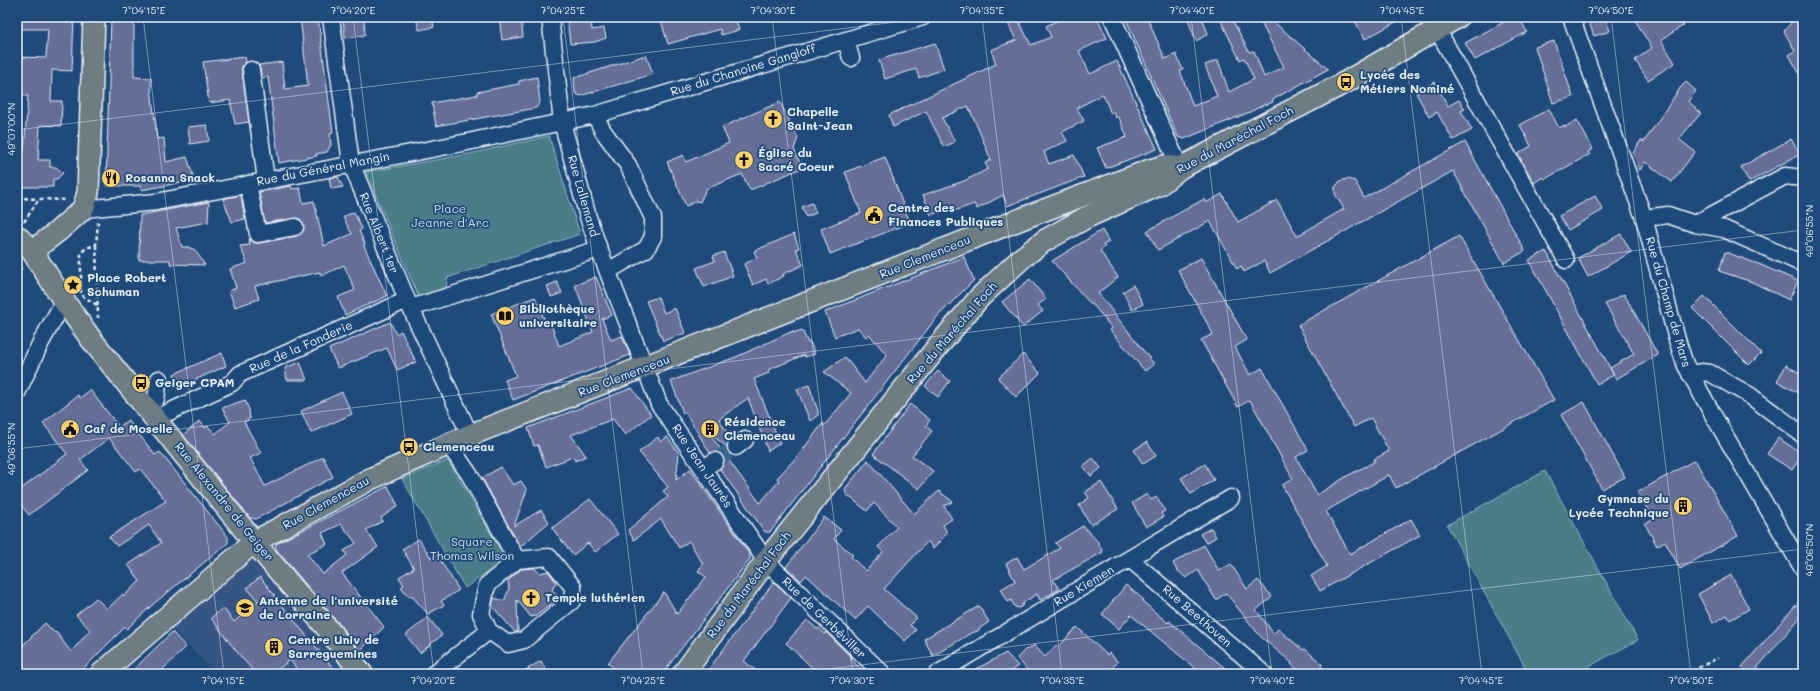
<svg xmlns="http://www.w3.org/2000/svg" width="1820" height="691" font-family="Mali,sans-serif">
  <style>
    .built { fill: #345583 }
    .green { fill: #4c7d88; stroke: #9ab7c0 }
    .building { fill: #656e97; stroke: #e8f1f8; fill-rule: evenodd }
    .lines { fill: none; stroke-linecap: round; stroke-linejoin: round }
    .minor-tunnel { stroke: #3d638d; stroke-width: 16; stroke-dasharray: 16 8; stroke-linecap: butt }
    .minor-casing { stroke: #e8f1f8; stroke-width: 19 }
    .major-casing { stroke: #e8f1f8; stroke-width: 24 }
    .path { stroke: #e8f1f8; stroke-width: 2.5; stroke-dasharray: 4 3; stroke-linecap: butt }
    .minor { stroke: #1f4a7a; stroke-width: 16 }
    .major { stroke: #6d7d84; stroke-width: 21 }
    .ticks { fill: none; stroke: #e8f1f8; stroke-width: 1; stroke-opacity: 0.45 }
    .labels { text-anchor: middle; stroke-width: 3.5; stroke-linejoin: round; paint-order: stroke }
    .street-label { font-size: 12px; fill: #e8f1f8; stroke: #1f4a7a }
    .poi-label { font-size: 12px; font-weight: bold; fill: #e8f1f8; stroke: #1f4a7a; text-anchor: start }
    .park-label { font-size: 12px; fill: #d1e0e7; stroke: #1f4a7a }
    .neatline { fill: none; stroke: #e8f1f8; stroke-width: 1.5 }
    .ticks-label { font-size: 10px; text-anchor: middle; fill: #e8f1f8 }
  </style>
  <rect width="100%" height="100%" fill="#1f4a7a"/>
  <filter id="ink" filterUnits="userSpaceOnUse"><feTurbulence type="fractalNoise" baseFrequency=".025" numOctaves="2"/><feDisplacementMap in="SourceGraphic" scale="8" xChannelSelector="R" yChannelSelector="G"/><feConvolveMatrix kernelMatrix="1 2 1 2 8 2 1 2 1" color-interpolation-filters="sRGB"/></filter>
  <g filter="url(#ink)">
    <path class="built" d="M256,556L352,674H216L169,625Z"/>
    <path class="green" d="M549,136L580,234L447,278L446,291L419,298L366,172L464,155Z
      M448,460L506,559L465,588L402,479Z
      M1545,471L1638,640L1575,674H1529L1447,525Z"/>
    <path class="building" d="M18,17H74L72,71L52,70L51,101H62L61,126L40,125L38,160H50V167H56L63,173L57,179H53V187H17V149L24,150L28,96H21L20,57L45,58L46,56L48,29H18Z
      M111,17H134V77L151,78V88L157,139L164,138L166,162L187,157L194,179L164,186L141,190L140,186H106Z
      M300,17H318L333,133L330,134L331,145L327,152L316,154L317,156L279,163L268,77L262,78L259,65L282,62L285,89L308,86Z
      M343,17H364L365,35L345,38Z
      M416,17H432L434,27L419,30Z
      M499,17H521L523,37L502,40Z
      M567,17H588V20H591L592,30L604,28L606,38L595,42L570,44Z
      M675,17H735L739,30L721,35L720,29L668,44L661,21Z
      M1005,17H1017L1031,45L1051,37L1046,26L1065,17H1097L1107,38L1079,51L1090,74L1117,61L1157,149L1106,168L1097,148L1127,137L1119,117L1116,118L1114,112L1111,114L1103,94L1077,108L1084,121L1062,132L1067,141L1044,152L1049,164L1074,155L1084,177L1007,206L1003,195L977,209L974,204L951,212L949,208L931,215L923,195L964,181L988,169L985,163L991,160L977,126L968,106L942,118L955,142L944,147L926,111L893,127L889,115L996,64L991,50L1016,40Z
      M1125,17H1147L1165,59L1176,54L1183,70L1180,71L1193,106L1217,96L1205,65L1218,60L1229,92L1254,79L1244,58L1240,60L1219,17H1231L1249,52L1254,51L1264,77L1284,67L1258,17H1268L1328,69L1272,100L1273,102L1266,105L1265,104L1250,112L1184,139L1178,137Z
      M1187,17H1202L1208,34L1196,41Z
      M1363,17H1405L1365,39L1355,21Z
      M1513,17H1519L1527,32L1475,60L1465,43Z
      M1587,17H1605L1610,31L1594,36Z
      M1633,17H1678L1684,25L1661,40L1675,63L1648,80L1635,60L1652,48Z
      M1796,17H1803V80L1789,55L1795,51L1784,31Z
      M1554,41L1573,97L1553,103L1535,47Z
      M935,43L944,69L919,78L916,69L885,79L879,60Z
      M646,55L653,74L580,96L575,93L574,78Z
      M245,57L246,62L242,66V71L249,122L235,124L230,100L209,103L203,62Z
      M537,77L540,102L536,108L436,126L432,103L477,95V92L519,84V81Z
      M1435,82L1448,106L1459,100L1465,109L1461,111L1472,130L1453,140L1437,112L1429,117L1416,93Z
      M1686,82L1696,91L1688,101L1701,113L1679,139L1695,152L1672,182L1645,162L1640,170L1633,153L1641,140L1644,142L1680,88Z
      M780,102L798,138L794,149L802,168L750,190L742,174L706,189L700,202L697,201L686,206L667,162L683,155L686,162L729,143L722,127Z
      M1549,109L1559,128L1564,125L1565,127L1577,120L1593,149L1588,152L1590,154L1545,179L1543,177L1534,183L1518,154L1531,146L1520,125Z
      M207,125L209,141L190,144L188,127Z
      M1791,139L1800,154L1749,182L1741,167Z
      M1465,142L1525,251L1504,263L1453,171L1270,273L1264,261L1244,272L1241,266L1237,269L1210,221L1158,250L1147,231L1204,199L1206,203L1222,194L1238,222L1277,200L1297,236L1344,209L1335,194V187L1340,181L1347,179L1355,181L1364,198Z
      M885,157L910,223L830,254L821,229L861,213L845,172Z
      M338,177L343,187L331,189L329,178Z
      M291,186L292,189L300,188L303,203L314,201L324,246L352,234L343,217L354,212L362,229L359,231L365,244L364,246L387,296L345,315L338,297L355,290L344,265L321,276L320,272L255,286L259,299L235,307L229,291L236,288L230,269L247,263L240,246L250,245L249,239L255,243H260L297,236L304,230L302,221L298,218L265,223L259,192Z
      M241,195L245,219L232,222L223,199Z
      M1595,196L1603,210L1568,230L1559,216Z
      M209,202L208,222L176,228L182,247H188L195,250L205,265L170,264V260H139L140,215Z
      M812,203L816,213L806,217L802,207Z
      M1102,230L1109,242L1103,245L1105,247L1100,251L1118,277L1098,293L1154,364L1145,371L1110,330L1112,328L1095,307L1088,301L1052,261Z
      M794,234L799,248L796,249L803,265L783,274L784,276L768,284L766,279L753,285L744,264L757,258L754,251Z
      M1621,234L1631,252L1588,277L1578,258Z
      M1459,236L1554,400L1396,488L1389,475L1326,511L1350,554L1411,519L1420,535L1320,591L1311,576L1327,566L1282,485L1293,479L1250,400L1238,407L1201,340L1213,334L1178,270L1201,258L1247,340L1235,347L1250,375L1262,368L1308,450L1296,457L1317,495L1347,476L1374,462L1373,460L1389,451L1371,418L1354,427L1298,325Z
      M1546,251L1614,375L1597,384L1529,260Z
      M724,252L733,276L704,287L696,268L715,261L713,256Z
      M1725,252L1761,265L1798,281L1789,300L1752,282L1719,271Z
      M964,257L974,280L937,317L770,532H765L720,469L724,461L723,456L715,452L710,453L685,412L683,413L671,381L736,357L793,331V333L802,330L808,343L810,342L815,354L805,357L804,355L768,370L769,373L754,379L780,443L768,451L748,398L719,419L731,439L727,447L708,432L760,503L779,481L777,478L793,461H794L823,423L824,426L851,393L824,372L845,357L865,383L887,355L869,334L866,337L858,328L835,337L825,312Z
      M596,277L612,315L602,319L611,340L622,336L630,355L513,400L505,380L516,376L491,314L535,297L547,326L551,324L559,346L593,332L575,285Z
      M1030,279L1046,299L1038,305L1043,311L1023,327L1002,302Z
      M557,282L562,293L551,297L547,286Z
      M1133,285L1143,304L1132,310L1123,292Z
      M1624,294L1658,355L1616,379L1610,368L1634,354L1605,304Z
      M1704,296L1761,353L1749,365L1692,308Z
      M658,297L664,313L675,308L685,333L663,341L646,301Z
      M390,322L396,334L401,331L416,362L397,370L387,348L338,368L329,349Z
      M222,353L226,366L179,387L174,374Z
      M1023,354L1040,373L1016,397L998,378Z
      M300,362L307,380H287L285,368Z
      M1786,365L1803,375V396L1777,381Z
      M938,371L950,381L938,397L925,386Z
      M809,385L818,411V415L810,421L797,389Z
      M632,388L651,415L625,435L613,419L571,435L586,456L575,461L573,457L546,467L538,445L534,446L528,428Z
      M90,390L119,427L128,420L155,455L160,452L228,537V543L151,606L127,629L125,627L78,674H23L17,668V651L45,623L55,633L56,632L71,652L90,630L76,615L96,598L107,609L123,594L124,596L140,581L128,565L161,543L149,525L117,546L109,537L166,501L140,469L136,472L109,438L80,460L88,470L29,515L17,500V492L67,454L43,423L78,395L80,398Z
      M342,392L352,414L311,433L301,411Z
      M245,400L249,410L250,419L244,422L261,453L250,458L265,486L323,457L333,477L256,519L250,518L183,435L200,421L205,428L208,426L215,434L230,422L222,408Z
      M1584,402L1625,477L1602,489L1561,415Z
      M910,404L930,420L926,426L932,431L912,456L933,471L919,489L873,454Z
      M658,437L661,442L667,437L679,453L676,480L690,469L750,555V559L662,674H620L608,663L664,592L677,614L706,577L698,571L703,564L689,541L679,548L661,519L634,540L628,530L668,497L663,491L668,487L639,452Z
      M1778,438L1803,454L1792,470L1767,454Z
      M1147,442L1156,456L1143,464L1134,450Z
      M1093,458L1101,468L1091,476L1083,466Z
      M868,460L914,514L939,491L953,502L944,506L952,519L943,525L947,533L933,549L928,541L884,589L917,618L910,625L916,630L905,641L868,606L855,620L806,575L801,581L786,567L824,517L841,530L834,539L853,555L851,557L866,571L883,552L878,547L897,527L874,503L867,511L846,494L845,489Z
      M1695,460L1738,536L1680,569L1665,541L1657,546L1645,524L1653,520L1638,492Z
      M1205,464L1214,480L1191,494L1181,478Z
      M501,467L513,485L521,481L527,490L514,526L541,510L549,522L520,547L482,478Z
      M1101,482L1118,509L1091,525L1079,505L1089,498L1085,492Z
      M388,486L398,506L381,518L383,521L366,530L378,547L342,573L384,627L360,651L341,626L275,548L276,544ZM341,524L356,543L344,551L347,555L323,574L307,554L327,544L322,533Z
      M1147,494L1151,500L1157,497L1165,511L1161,513L1163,517L1146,527L1132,503Z
      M590,499L618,534L595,552L588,543L573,555L552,528Z
      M1083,526L1098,542L1103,552L1053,580L1059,589L1040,600L1037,594L1024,602L1022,606L1019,608L1015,607L1011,600L1008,602L1001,589L1015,581L1006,564L1017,557L1024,569L1060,548L1055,543Z
      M1211,528L1216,537L1206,543L1200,534Z
      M419,539L431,558L437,555L459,590L441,601L444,605L428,614L411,595L409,597L401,587L404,585L399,577L414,568L402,549Z
      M1204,545L1219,571L1231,564L1247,589L1258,580L1272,597L1256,610L1274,634L1278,629L1303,650L1305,649L1322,664L1321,666L1330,674H1303L1291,664L1292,663L1260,636L1226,593L1216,600L1198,570L1186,578L1176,569L1173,563Z
      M534,568L540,573L548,571L556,582L552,590L559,598L536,616L531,617L517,600L518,632H515L492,606L494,598L504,601L509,589L508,582L510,579L521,569Z
      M1731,575L1749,609L1730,620L1727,615L1713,623L1698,594Z
      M260,577L293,619L338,674H301L290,660L272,674H256L237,652L211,618L223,608L234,622L258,601L247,588Z
      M774,582L791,598L744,661L760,674H705Z
      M1126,585L1144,600L1142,601L1168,623L1169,621L1232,674H1202L1131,615L1119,629L1102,614Z
      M1803,597V614L1752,674H1750L1742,667Z
      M979,606L989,622L980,628L978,631L971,633L933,656L924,639Z
      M428,617L442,635L420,653L406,635Z
      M807,620L817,629L819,628L825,634L826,632L852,658L851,660L867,674H819L786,643Z
      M1077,627L1107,655L1109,653L1118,662L1106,674H1031L1017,658L1026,649L1028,650L1034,645L1045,657L1056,645L1058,647Z
      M172,632L186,647L158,674H129Z
      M1006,653L1018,666L1006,674H967Z
      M541,661L548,674H519Z"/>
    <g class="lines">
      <path class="minor-tunnel" d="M715,461L736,447"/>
      <g class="minor-casing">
        <path id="minor" d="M331,17L351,163L407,300L470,435
          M550,17L562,122L588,217L599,249L659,404L766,561L883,674
          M1112,17L1180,168
          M1571,17L1644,218L1678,343L1685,364L1713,415L1803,569
          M1437,29L1566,260
          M846,40L851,58
          M251,70L266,180
          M595,115L603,131L628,165L653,218V237L646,249L608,271
          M248,184L258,234L295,227
          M83,209L156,202L463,143L595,115L923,17
          M1644,218L1668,215L1695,224L1724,229L1803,264
          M1695,224L1785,176L1803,178
          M411,308L599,249
          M1690,374L1701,372L1710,373L1749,395L1803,435
          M17,393L41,342L64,301
          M148,408L156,399L159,379
          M156,418L232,383L240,374L407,300
          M449,445L469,474L517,560
          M736,447L745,440
          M703,468L715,461
          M549,557L573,587L572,601L524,640L508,644L489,631L481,614L487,585L517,560Z
          M1130,559L1264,674
          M433,674L489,631
          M937,674L1231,498"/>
      </g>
      <g class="major-casing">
        <path id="major" d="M17,236L32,251L64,301L91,339L254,542L332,634L362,674
          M32,251L57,232L83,209L88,193L94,17
          M101,674L254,542L370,479L470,435L1034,214L1150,170L1164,166L1180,168
          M683,674L766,561L939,345L980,297L1023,257L1044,241L1087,217L1159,185L1180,168L1346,82L1458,17"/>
      </g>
      <path class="path" d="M17,198L38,199
        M24,222L39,199L66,200L67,199
        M96,245L98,318
        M17,263L22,269
        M97,305L81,295V253L86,248L96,245L98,222
        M1686,674L1718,658"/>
      <use href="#minor" class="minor"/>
      <use href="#major" class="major"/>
    </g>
  </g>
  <path class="ticks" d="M143,17L224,674M353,17L434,674M563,17L643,674M772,17L853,674M982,17L1062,674M1191,17L1272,674M1401,17L1482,674M1611,17L1691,674M17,130L937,17M17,449L1803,230M788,674L1803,549"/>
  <defs>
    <g id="bus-disc" transform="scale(1)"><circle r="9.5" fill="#ffd166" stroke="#1f4a7a"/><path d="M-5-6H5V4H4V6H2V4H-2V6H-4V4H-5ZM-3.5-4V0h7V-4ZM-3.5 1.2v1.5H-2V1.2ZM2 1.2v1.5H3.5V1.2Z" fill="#111"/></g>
    <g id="church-disc" transform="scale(1)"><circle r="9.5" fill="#ffd166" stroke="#1f4a7a"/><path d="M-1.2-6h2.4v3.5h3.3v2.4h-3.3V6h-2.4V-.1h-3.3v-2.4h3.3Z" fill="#111"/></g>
    <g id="restaurant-disc" transform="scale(1)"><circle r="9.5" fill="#ffd166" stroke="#1f4a7a"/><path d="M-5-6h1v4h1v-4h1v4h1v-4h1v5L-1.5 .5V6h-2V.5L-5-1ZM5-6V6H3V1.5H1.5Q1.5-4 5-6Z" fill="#111"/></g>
    <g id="civic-disc" transform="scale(1)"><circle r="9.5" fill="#ffd166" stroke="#1f4a7a"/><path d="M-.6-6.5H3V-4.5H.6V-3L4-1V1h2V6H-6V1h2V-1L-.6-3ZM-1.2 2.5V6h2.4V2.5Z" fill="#111"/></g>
    <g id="sight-disc" transform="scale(1)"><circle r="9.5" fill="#ffd166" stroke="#1f4a7a"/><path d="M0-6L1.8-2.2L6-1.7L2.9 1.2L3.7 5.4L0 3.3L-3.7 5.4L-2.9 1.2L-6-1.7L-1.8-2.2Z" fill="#111"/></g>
    <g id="library-disc" transform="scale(1)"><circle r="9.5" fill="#ffd166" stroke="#1f4a7a"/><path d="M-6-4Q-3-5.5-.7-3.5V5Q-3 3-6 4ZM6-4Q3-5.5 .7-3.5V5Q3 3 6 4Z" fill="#111"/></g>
    <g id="building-disc" transform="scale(1)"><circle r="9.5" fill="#ffd166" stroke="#1f4a7a"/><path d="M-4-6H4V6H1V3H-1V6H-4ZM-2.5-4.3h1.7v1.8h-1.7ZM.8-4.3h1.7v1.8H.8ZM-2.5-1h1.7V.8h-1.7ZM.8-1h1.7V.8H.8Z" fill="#111"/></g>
    <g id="university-disc" transform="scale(1)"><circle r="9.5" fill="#ffd166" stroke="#1f4a7a"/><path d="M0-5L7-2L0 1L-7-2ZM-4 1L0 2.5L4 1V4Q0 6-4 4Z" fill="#111"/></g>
  </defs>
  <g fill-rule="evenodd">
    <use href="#bus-disc" x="1346" y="82"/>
    <use href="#church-disc" x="773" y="119"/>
    <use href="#church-disc" x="744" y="160"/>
    <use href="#restaurant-disc" x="111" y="178"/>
    <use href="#civic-disc" x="874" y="215"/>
    <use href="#sight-disc" x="73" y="285"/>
    <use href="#library-disc" x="505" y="316"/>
    <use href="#bus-disc" x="141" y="383"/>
    <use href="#civic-disc" x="70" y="429"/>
    <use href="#building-disc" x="710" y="429"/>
    <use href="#bus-disc" x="409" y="447"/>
    <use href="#building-disc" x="1683" y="506"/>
    <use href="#church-disc" x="531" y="598"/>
    <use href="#university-disc" x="245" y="608"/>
    <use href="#building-disc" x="274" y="647"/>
  </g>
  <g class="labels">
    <g class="street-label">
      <text transform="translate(743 70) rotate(-17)" y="4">Rue du Chanoine Gangloff</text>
      <text transform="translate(1235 140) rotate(-28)" y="4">Rue du Maréchal Foch</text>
      <text transform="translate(323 169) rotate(-11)" y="4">Rue du Général Mangin</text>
      <text transform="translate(583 196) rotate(74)" y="4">Rue Lallemand</text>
      <text transform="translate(379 233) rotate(68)" y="4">Rue Albert 1er</text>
      <text transform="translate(925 257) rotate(-22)" y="4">Rue Clemenceau</text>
      <text transform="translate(1668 302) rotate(74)" y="4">Rue du Champ de Mars</text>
      <text transform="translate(952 333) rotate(-49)" y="4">Rue du Maréchal Foch</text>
      <text transform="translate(301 347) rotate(-24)" y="4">Rue de la Fonderie</text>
      <text transform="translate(624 376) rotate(-21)" y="4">Rue Clemenceau</text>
      <text transform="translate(702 466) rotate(56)" y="4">Rue Jean Jaurès</text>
      <text transform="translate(224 502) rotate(51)" y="4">Rue Alexandre de Geiger</text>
      <text transform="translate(326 503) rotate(-29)" y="4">Rue Clemenceau</text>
      <text transform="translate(749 585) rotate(-53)" y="4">Rue du Maréchal Foch</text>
      <text transform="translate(1084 586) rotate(-31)" y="4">Rue Kiemen</text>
      <text transform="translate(1197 616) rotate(41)" y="4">Rue Beethoven</text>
      <text transform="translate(824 618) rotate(44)" y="4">Rue de Gerbéviller</text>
    </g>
    <g class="poi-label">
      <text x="1360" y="79">Lycée des<tspan x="1360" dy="14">Métiers Nominé</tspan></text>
      <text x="787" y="116">Chapelle<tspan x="787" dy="14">Saint-Jean</tspan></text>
      <text x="758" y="157">Église du<tspan x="758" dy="14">Sacré Coeur</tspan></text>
      <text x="125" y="182">Rosanna Snack</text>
      <text x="888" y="212">Centre des<tspan x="888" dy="14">Finances Publiques</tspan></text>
      <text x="87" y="282">Place Robert<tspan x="87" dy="14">Schuman</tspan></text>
      <text x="519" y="313">Bibliothèque<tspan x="519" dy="14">universitaire</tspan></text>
      <text x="155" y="387">Geiger CPAM</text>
      <text x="724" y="426">Résidence<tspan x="724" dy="14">Clemenceau</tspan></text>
      <text x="84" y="433">Caf de Moselle</text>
      <text x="423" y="451">Clemenceau</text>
      <text x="1669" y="503" text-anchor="end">Gymnase du<tspan x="1669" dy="14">Lycée Technique</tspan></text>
      <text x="545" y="602">Temple luthérien</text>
      <text x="259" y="605">Antenne de l'université<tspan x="259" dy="14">de Lorraine</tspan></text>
      <text x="288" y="644">Centre Univ de<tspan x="288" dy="14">Sarreguemines</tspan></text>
    </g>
    <g class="park-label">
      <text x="450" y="213">Place<tspan x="450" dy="14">Jeanne d'Arc</tspan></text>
      <text x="472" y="546">Square<tspan x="472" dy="14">Thomas Wilson</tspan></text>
    </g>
  </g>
  <rect width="1820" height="691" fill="none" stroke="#1f4a7a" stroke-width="44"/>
  <rect x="22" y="22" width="1776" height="647" class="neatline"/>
  <g class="ticks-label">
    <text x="144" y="14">7°04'15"E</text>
    <text x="353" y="14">7°04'20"E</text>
    <text x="563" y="14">7°04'25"E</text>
    <text x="773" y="14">7°04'30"E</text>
    <text x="982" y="14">7°04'35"E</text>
    <text x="1192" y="14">7°04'40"E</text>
    <text x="1402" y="14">7°04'45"E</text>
    <text x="1611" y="14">7°04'50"E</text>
    <text transform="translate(11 129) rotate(-90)" y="4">49°07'00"N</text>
    <text transform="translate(1809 231) rotate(-90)" y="4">49°06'55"N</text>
    <text transform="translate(11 449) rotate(-90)" y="4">49°06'55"N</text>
    <text transform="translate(1809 550) rotate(-90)" y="4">49°06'50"N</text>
    <text x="223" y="684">7°04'15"E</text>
    <text x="433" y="684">7°04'20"E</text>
    <text x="643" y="684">7°04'25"E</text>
    <text x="852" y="684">7°04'30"E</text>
    <text x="1062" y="684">7°04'35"E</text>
    <text x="1272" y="684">7°04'40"E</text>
    <text x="1481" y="684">7°04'45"E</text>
    <text x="1691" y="684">7°04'50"E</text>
  </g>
</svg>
